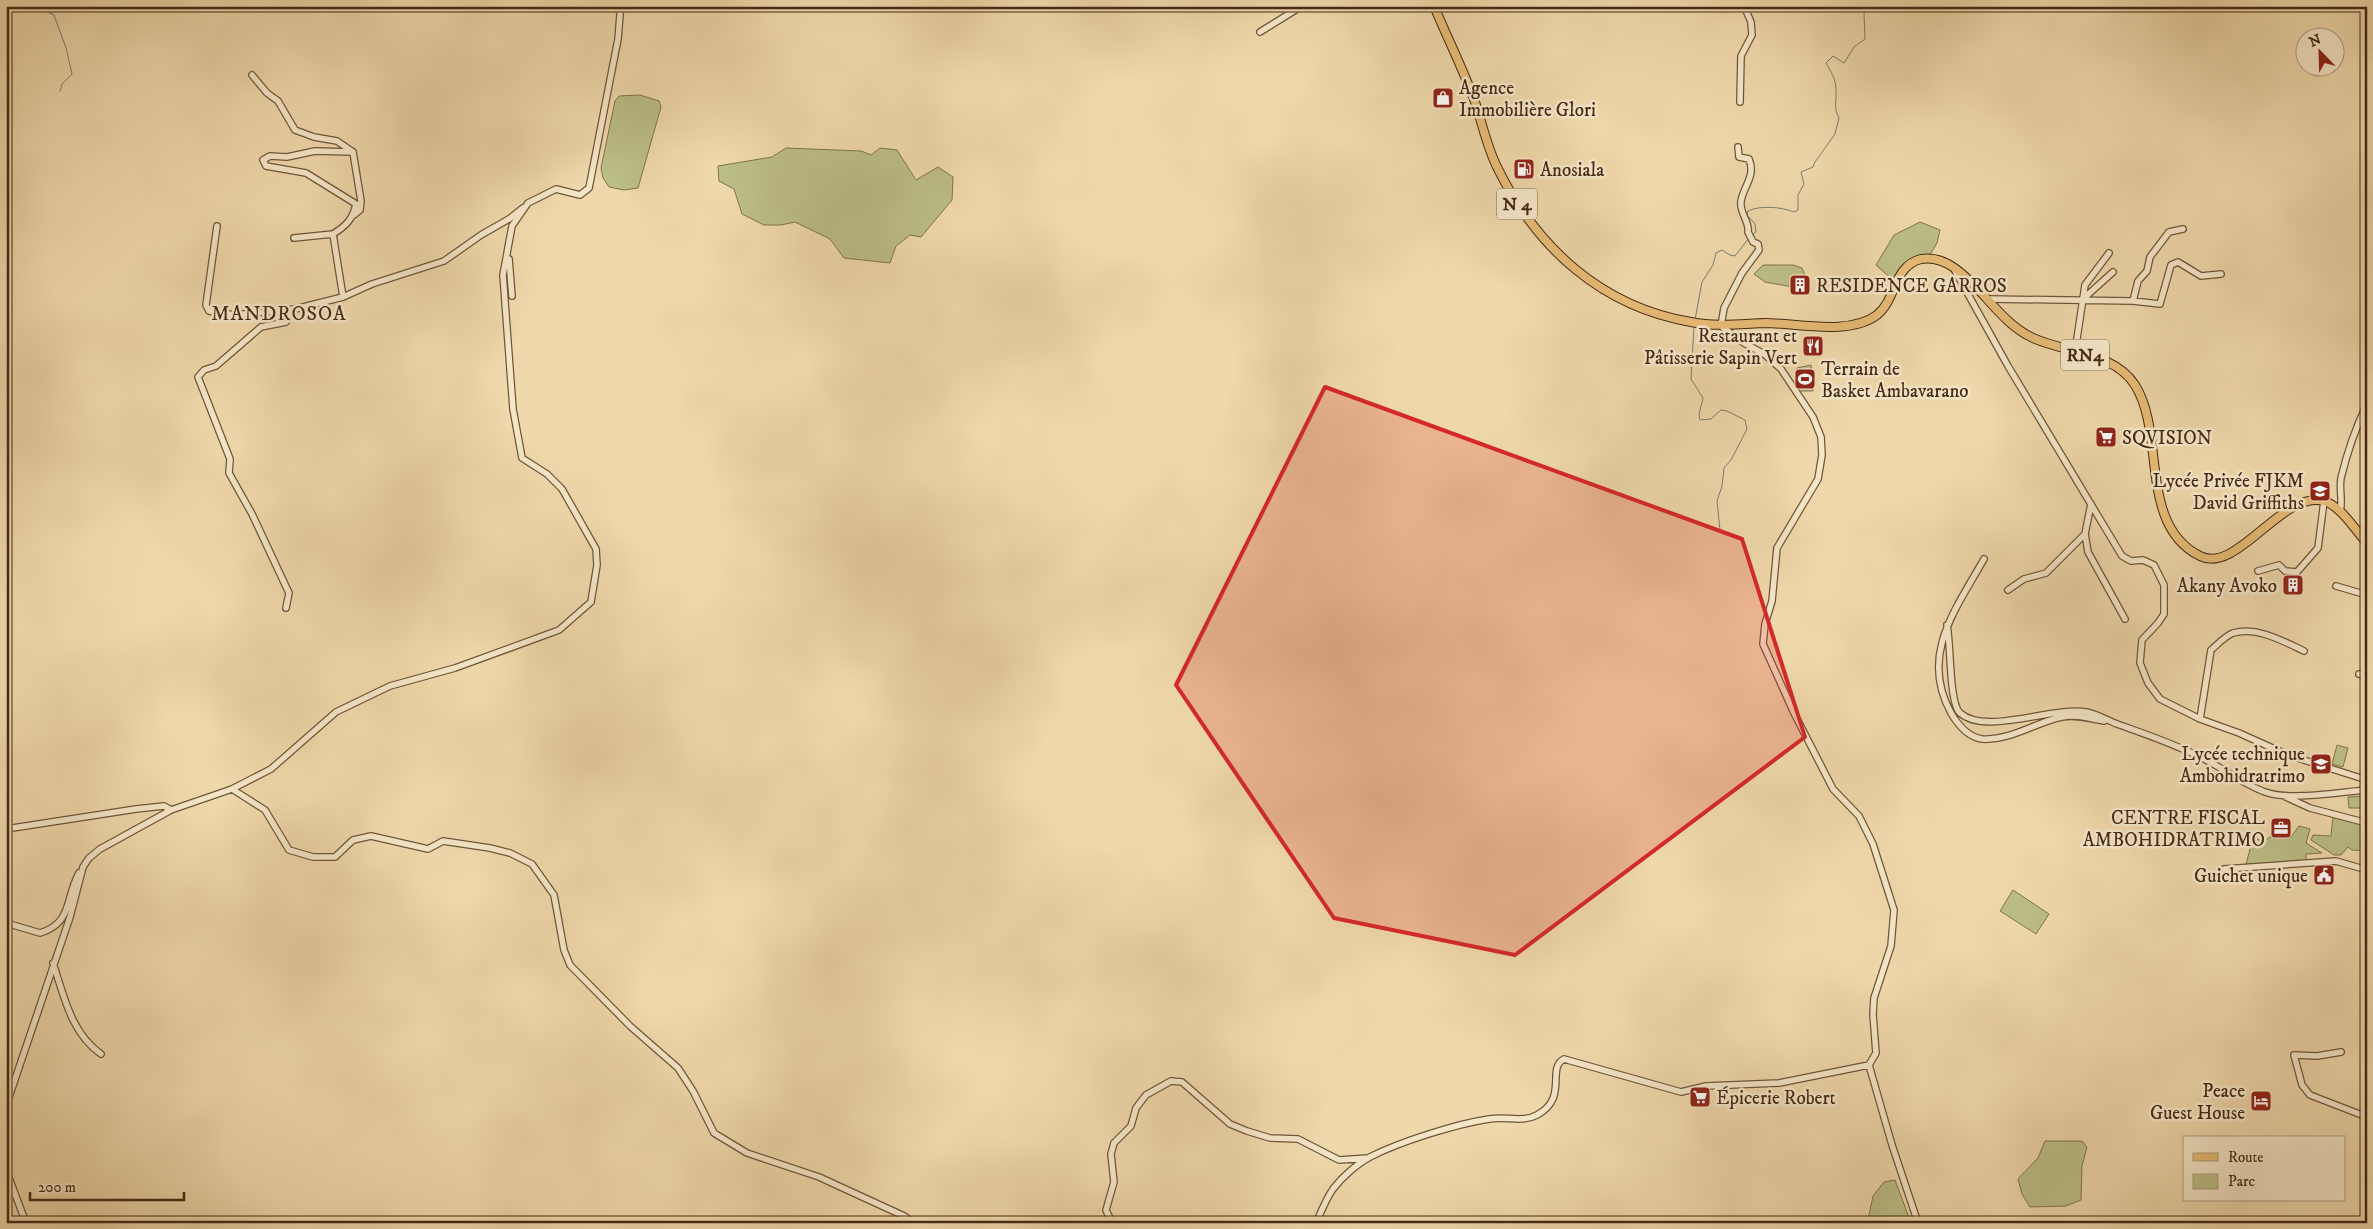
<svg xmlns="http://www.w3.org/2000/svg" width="2373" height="1229" font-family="'IM FELL DW Pica',serif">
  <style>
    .green { fill: #bcbe87; stroke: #80744e }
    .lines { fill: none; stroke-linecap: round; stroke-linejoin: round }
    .stream { stroke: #797f73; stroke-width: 1 }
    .minor-casing { stroke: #6f563a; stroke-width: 8 }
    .major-casing { stroke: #442a15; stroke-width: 10 }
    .minor { stroke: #f5e6c8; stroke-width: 5.5 }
    .major { stroke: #e8bc76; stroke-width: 8 }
    .marked { fill: #d62828; fill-opacity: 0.2; stroke: #d62828; stroke-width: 4; stroke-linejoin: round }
    .labels { text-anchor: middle; stroke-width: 5; stroke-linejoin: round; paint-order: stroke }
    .shield { fill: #f5e6c8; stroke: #79624b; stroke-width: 1 }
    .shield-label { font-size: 18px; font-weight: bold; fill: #442a15 }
    .poi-label { font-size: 19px; fill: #442a15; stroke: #f5e6c8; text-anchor: end }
    .neighbourhood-label { font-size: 20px; letter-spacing: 1px; fill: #442a15; stroke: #f5e6c8 }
  </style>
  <rect width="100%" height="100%" fill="#efd8ab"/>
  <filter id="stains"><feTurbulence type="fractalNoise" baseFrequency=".004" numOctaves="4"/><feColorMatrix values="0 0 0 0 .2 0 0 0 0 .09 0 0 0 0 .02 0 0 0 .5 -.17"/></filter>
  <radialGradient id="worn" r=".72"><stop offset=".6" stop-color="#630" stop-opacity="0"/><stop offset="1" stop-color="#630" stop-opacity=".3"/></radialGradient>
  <path class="green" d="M640,95L659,101L661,107L638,188L624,190L609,187L603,178L601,168L615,101L619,96Z
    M786,148L861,151L871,155L880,148L897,150L916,180L938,167L953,177L952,200L921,237L910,235L896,246L890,263L844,258L830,239L795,222L781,225H764L742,214L734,189L719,181L718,166L772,157Z
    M1920,222L1940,230L1937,243L1928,258L1919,260L1894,281L1876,265L1894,235Z
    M1763,265H1793L1802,268L1806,278L1793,287L1765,282L1754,274Z
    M1811,365L1813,391H1798L1797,368Z
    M2337,745L2348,748L2343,767L2332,764Z
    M2363,796V808H2349L2348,797Z
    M2333,816L2367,824V851L2352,850L2348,847L2341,855H2334L2311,840L2313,835L2331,836Z
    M2299,826L2310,829L2306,843L2322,853L2306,854V862L2246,864L2253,838L2264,841L2273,835L2291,837Z
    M2013,890L2049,914L2036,934L2000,911Z
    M2045,1141H2082L2087,1147L2082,1166L2081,1200L2066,1206L2030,1207L2022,1194L2018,1179L2038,1158Z
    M1895,1180L1911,1223L1868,1220L1873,1196L1884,1182Z"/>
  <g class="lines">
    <path class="stream" d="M33,6L54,15L66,48L72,74L62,84L60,91
      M1893,6L1902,12L1911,6
      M1933,6L1937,10L1945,6
      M1752,235L1756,232L1755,224L1747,215L1748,211C1760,205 1782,207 1794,212L1798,210V195L1804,184L1801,172L1813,167L1815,162L1835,134L1839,118C1833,107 1837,102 1836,90C1836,79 1831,72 1826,63L1833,56L1844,63L1854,47L1865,39L1864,13L1875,6
      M1695,320L1702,282L1713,265L1716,253L1722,250L1730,255L1735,256L1749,238
      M1694,326L1691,379L1703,398L1699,414L1700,420L1711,419L1721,410L1727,411L1745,420L1747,429L1731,460L1724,468L1722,486L1717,501L1720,530"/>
    <g class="minor-casing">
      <path id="minor" d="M2083,6H2123
        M1260,32L1302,6
        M252,75L267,93L278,101L295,130L314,137L337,141L353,152L315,151L287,157L270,156L263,160L266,166L306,173L356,204C353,219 346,226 333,234L343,297
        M1740,102L1741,56L1752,35L1751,22L1744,6
        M1738,147L1739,157L1749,159C1756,176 1744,185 1741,201C1739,213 1750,222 1748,232L1753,242L1758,244L1759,250L1742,273L1724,308L1721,326L1744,343L1764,354L1781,369L1813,417L1821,437L1822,455L1818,479L1777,548L1772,601L1765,624L1763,644L1794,713L1833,789L1859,816L1873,844L1894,910L1891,946L1874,998L1873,1014L1876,1053L1869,1065L1892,1145L1918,1223
        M353,152L361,201L360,210L354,215
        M217,226L206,305L209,311L234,315L295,309L343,297L372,284L444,261L481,235L509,219L523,208
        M294,238L333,234
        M509,259L512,296
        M1954,269L2008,366L2122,556L2131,561L2143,560L2154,565L2164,585V614L2158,623L2142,640L2140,663L2148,683L2160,699L2200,719L2239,733L2288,755L2367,780
        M1988,299L2133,301L2160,304L2171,265L2178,262L2201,276L2221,274
        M2083,299L2113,272
        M2133,301L2138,281L2147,271L2150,257L2169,232L2183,229
        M2075,352L2085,285L2109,253
        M2091,504L2085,534L2088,552L2125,619
        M2340,512C2343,501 2339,489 2341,478C2347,453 2356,427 2367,404
        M1984,559C1956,609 1919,655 1951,713C1958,725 1968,737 1982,739C2010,741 2036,722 2062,717C2077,714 2090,719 2104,721
        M2258,571L2279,565L2285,571L2297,572L2318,548L2324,501
        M2336,586L2367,595
        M2008,590L2024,579L2046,573L2085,534
        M286,608L289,593L252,514L229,473L230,459L198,377L204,370L216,366L261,327L286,322L295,309
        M1947,625C1951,644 1949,703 1960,713C1986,736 2053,706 2086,712C2097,714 2107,720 2117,724C2145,734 2175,744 2202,758C2223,768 2243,784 2265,792C2289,801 2340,792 2367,790
        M2359,674L2367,676
        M2200,719L2211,650C2217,645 2225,636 2233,633C2256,626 2283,641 2304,651
        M232,789L265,810L289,850L313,857H335L353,840L371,836L428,849L443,841L490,848L510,853L532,864L554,895L564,950L570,965L630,1026L678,1068L693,1091L714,1133L747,1153L819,1177L904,1216L913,1223
        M2286,797L2310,808L2367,823
        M6,829L136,809L164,806L171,810
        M2224,869L2336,861L2367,870
        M6,923L40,933C73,923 65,898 79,873
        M53,963C64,996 71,1033 101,1054
        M2341,1052L2317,1056L2294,1055L2302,1085L2310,1095L2367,1117
        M6,1106L70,917L83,867L89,858L100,849L171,810L232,789L271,769L336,712L390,686L455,668L559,630L591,602L597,565L596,549L562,489L547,474L522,458L513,409L503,275L512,226L528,203L556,189L580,195L589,188L618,39L620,15L619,6
        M6,1170L26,1223
        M1112,1223L1106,1210L1114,1182L1111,1154L1114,1143L1131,1126L1136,1108L1146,1095L1171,1081L1182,1082L1230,1124L1247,1131L1270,1138L1298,1139L1339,1160L1368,1158
        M1316,1223C1321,1212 1326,1199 1333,1189C1342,1177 1357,1164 1370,1157C1399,1142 1456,1124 1489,1119C1506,1116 1522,1123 1537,1115C1569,1098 1546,1068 1564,1059L1681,1092L1706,1086L1779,1083L1869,1065"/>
    </g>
    <g class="major-casing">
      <path id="major" d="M1434,6C1447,37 1462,67 1474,99C1482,122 1487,148 1498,169C1537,248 1602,307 1691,322C1716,327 1740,324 1765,323C1797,323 1849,336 1877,315C1897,299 1893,266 1921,259C1932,257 1944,261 1953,267C1983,287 2000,323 2033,338C2066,353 2114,352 2135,385C2166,434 2138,525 2200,556C2237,575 2282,490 2324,501C2341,506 2355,530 2367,543"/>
    </g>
    <use href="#minor" class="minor"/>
    <use href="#major" class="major"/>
  </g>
  <path class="marked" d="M1325,387L1742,539L1805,737L1515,955L1334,918L1176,685Z"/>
  <defs>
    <g id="shop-square" transform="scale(1.125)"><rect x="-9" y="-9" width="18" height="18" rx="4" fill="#8f2418" stroke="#f5e6c8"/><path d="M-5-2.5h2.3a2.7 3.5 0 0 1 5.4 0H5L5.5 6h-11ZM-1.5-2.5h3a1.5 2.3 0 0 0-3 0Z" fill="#fff"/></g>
    <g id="fuel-square" transform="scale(1.125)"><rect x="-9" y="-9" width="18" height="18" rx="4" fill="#8f2418" stroke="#f5e6c8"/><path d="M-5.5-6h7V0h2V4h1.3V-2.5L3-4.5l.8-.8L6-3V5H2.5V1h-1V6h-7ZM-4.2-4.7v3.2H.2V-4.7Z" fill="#fff"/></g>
    <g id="building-square" transform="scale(1.125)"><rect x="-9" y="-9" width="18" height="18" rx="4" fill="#8f2418" stroke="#f5e6c8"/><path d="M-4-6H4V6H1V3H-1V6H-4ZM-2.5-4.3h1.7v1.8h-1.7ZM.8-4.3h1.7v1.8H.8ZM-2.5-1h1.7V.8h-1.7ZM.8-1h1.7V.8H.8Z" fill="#fff"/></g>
    <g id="restaurant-square" transform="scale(1.125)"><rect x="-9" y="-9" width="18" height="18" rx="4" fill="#8f2418" stroke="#f5e6c8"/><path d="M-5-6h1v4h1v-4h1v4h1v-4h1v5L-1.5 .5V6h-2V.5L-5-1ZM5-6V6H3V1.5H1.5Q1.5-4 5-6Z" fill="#fff"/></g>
    <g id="stadium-square" transform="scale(1.125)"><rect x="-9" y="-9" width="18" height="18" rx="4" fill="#8f2418" stroke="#f5e6c8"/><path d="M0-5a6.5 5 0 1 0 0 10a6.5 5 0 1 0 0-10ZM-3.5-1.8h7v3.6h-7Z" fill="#fff"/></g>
    <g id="supermarket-square" transform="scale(1.125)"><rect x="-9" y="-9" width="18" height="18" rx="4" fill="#8f2418" stroke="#f5e6c8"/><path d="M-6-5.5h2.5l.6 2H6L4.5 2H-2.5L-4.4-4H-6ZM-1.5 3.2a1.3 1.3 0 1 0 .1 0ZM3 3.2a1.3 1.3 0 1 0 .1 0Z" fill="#fff"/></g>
    <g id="school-square" transform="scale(1.125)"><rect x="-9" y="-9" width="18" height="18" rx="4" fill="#8f2418" stroke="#f5e6c8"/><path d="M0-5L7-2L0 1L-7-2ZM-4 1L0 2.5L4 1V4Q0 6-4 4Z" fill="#fff"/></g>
    <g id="office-square" transform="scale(1.125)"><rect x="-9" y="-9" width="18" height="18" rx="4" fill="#8f2418" stroke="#f5e6c8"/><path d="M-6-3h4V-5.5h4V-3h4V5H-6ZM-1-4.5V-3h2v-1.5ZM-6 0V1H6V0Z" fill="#fff"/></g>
    <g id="civic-square" transform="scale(1.125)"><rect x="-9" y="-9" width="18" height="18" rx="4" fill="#8f2418" stroke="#f5e6c8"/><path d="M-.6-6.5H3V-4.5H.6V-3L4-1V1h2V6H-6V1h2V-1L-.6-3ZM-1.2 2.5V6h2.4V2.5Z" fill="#fff"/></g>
    <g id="hotel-square" transform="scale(1.125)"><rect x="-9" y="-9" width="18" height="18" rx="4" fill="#8f2418" stroke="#f5e6c8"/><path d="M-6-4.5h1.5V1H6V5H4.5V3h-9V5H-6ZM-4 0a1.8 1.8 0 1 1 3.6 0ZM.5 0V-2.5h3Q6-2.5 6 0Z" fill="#fff"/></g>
  </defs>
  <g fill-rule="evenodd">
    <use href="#shop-square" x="1443" y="98"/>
    <use href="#fuel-square" x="1524" y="169"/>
    <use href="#building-square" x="1800" y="285"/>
    <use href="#restaurant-square" x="1813" y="346"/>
    <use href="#stadium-square" x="1805" y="379"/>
    <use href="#supermarket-square" x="2106" y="437"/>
    <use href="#school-square" x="2320" y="491"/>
    <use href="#building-square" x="2293" y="585"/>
    <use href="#school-square" x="2321" y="764"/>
    <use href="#office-square" x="2281" y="828"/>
    <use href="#civic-square" x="2324" y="875"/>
    <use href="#supermarket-square" x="1700" y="1097"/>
    <use href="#hotel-square" x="2261" y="1101"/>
  </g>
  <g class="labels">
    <g class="shield">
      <rect x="1497" y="188.5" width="40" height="31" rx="4"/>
      <rect x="2061" y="339.5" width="48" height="31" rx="4"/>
    </g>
    <g class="shield-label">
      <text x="1517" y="210">N 4</text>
      <text x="2085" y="361">RN4</text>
    </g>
    <g class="poi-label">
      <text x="1459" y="94" text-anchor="start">Agence<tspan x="1459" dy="22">Immobilière Glori</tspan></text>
      <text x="1540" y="176" text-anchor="start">Anosiala</text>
      <text x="1816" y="292" text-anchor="start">RESIDENCE GARROS</text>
      <text x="1797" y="342">Restaurant et<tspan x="1797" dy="22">Pâtisserie Sapin Vert</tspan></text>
      <text x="1821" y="375" text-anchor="start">Terrain de<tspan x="1821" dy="22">Basket Ambavarano</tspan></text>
      <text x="2122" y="444" text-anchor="start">SQVISION</text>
      <text x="2304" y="487">Lycée Privée FJKM<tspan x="2304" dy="22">David Griffiths</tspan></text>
      <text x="2277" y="592">Akany Avoko</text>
      <text x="2305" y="760">Lycée technique<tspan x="2305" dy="22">Ambohidratrimo</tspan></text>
      <text x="2265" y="824">CENTRE FISCAL<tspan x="2265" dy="22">AMBOHIDRATRIMO</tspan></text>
      <text x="2308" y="882">Guichet unique</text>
      <text x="2245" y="1097">Peace<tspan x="2245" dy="22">Guest House</tspan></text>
      <text x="1716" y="1104" text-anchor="start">Épicerie Robert</text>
    </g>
    <g class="neighbourhood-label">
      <text x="279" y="320">MANDROSOA</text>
    </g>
  </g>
  <rect width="2373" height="1229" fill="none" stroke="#efd8ab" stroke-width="25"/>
  <rect x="8" y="8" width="2358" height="1214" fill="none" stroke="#442a15" stroke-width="2.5"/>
  <rect x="12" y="12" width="2348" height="1204" fill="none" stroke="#442a15"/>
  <rect x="2183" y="1136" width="162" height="65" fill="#f5e6c8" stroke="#ae9b80"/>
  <rect x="2193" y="1153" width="25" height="8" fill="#e8bc76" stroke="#ae9b80"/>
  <text x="2228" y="1162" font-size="15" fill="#442a15">Route</text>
  <rect x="2193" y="1174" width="25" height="15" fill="#bcbe87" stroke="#ae9b80"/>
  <text x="2228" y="1186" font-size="15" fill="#442a15">Parc</text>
  <g transform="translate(2320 52) rotate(337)"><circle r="24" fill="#f5e6c8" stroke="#ae9b80"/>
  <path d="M0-4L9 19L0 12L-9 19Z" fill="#8f2418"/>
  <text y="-8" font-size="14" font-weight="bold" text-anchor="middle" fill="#442a15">N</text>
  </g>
  <path d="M30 1192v8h154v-8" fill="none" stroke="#442a15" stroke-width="2.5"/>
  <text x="38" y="1192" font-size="15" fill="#442a15" stroke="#f5e6c8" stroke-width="4" paint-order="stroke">200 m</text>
  <rect width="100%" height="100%" filter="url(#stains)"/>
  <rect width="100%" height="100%" fill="url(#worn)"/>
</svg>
